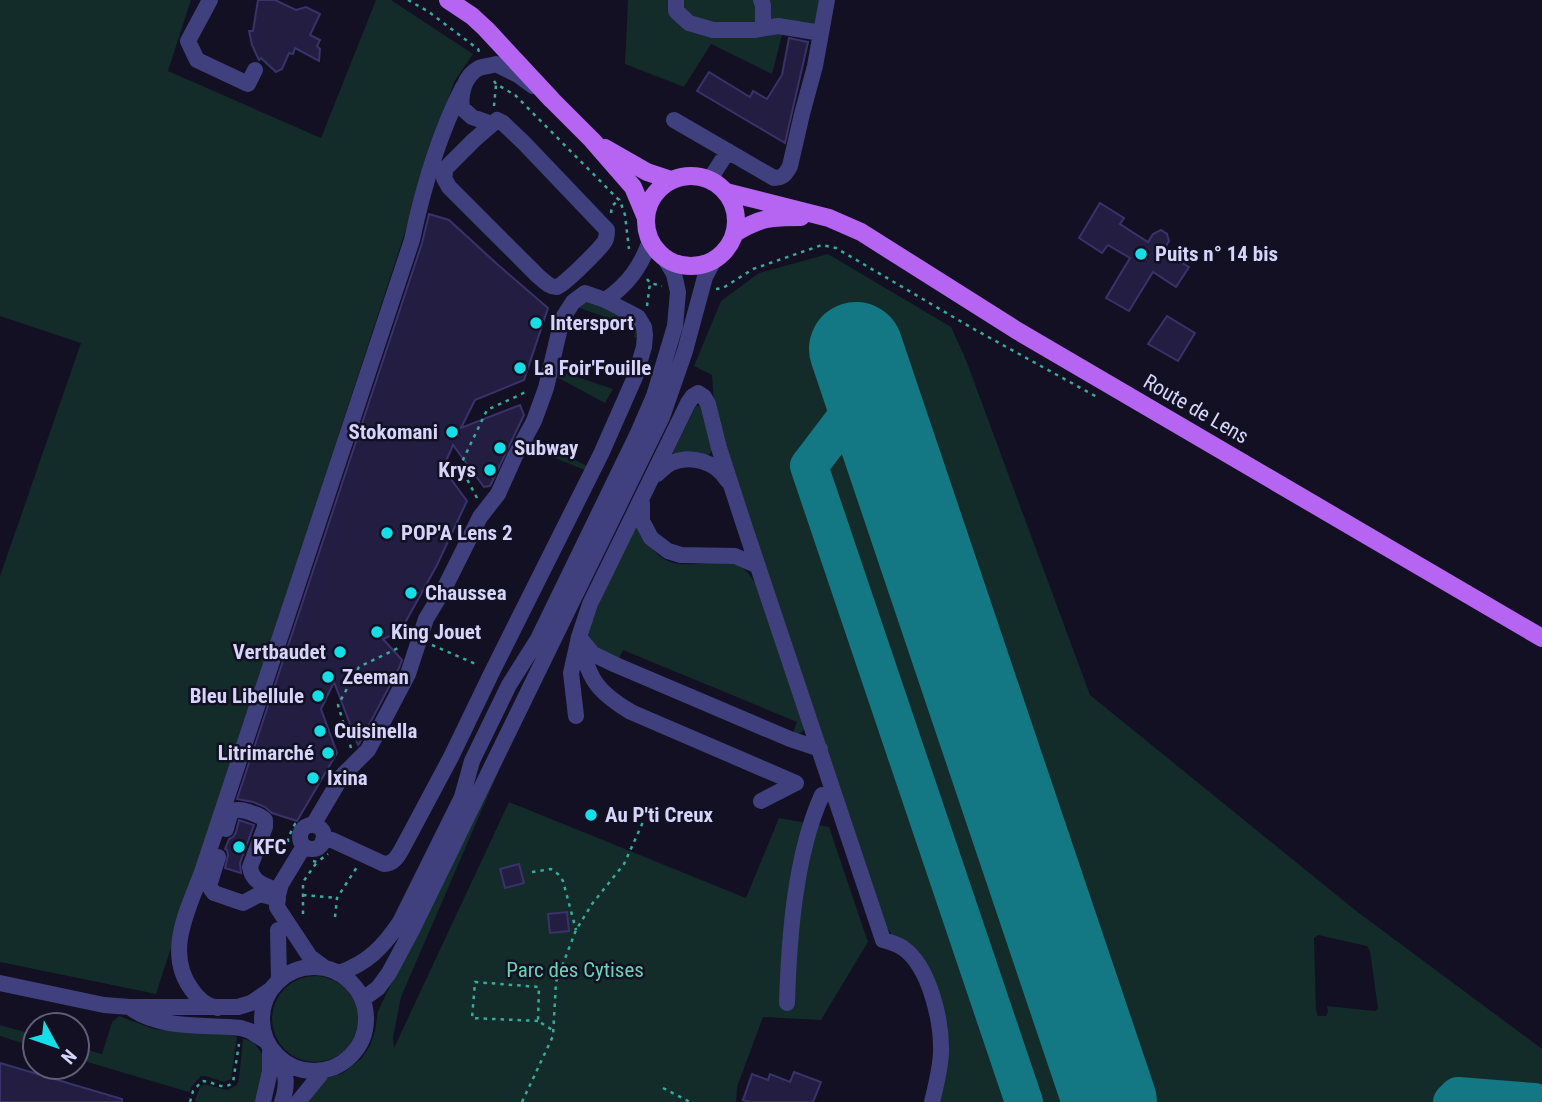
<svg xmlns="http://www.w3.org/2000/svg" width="1542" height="1102" font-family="'Roboto Condensed',sans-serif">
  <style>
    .green { fill: #132b29; fill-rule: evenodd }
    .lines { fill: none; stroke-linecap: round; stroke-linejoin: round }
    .taxiway { stroke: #147784; stroke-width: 38 }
    .runway { stroke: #147784; stroke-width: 94 }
    .building { fill: #231e41; stroke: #3a326b; stroke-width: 2 }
    .path { stroke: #39aa9d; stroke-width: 2.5; stroke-dasharray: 3.5 5; stroke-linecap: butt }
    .minor { stroke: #3f407d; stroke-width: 16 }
    .major { stroke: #b565f1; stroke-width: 18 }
    .poi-dot { fill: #15dee7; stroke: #121022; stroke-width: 2.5 }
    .labels { text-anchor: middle; stroke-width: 5; stroke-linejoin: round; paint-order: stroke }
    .poi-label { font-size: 21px; font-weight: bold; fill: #d7d4fb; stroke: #121022; text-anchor: start }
    .street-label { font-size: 21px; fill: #d7d4fb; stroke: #121022 }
    .park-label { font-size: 21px; fill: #67d5b3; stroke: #121022 }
  </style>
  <rect width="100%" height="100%" fill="#121022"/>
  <path class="green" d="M0,0H191L168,71L321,138L376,0H391L473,54L454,82L156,994L0,962V576L81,343L0,316Z
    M628,0H821L816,25L786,20L772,74L711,44L684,87L625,64Z
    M828,254L951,327L966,360L1090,695L1355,910L1542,1049V1102H935V992L887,928L727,454L714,404L712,375L694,366L721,301L759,273ZM1318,935L1367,946L1370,951L1378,1009L1375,1011L1327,1006L1328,1012L1326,1016H1318L1316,1010L1314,938Z
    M585,299L614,309L637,326L639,337L637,338L634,337L636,328L574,306Z
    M553,369L613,389L605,403L553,375Z
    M696,406H700L712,450L710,454L703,456L675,454L673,452Z
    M531,438L587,466L585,470L527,447Z
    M637,527C643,536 649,546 657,554C680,575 710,556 737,565C746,568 751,577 756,584L806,729L797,735L793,733L797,722L623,650L619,658L597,648L588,640L589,627L619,559L631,533Z
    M496,768L499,770L401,997L393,1038L394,1048L509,802L746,898L779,818L829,827L868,942L821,1020L763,1017L737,1087L736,1102H307L322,1080L343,1073L361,1059L370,1046L375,1031L378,1011Z
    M272 1019a43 43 0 1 1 86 0a43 43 0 1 1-86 0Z
    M119,1016L154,1029L225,1034L237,1037L231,1079L224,1082L206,1076H201L192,1086L189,1092L77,1059V1047L102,1054L112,1022Z
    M0,1025L35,1035V1047L0,1036Z
    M243,1039C253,1040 257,1046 262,1054L265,1053L260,1102H197L195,1100L200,1087L204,1084L227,1090L237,1085L239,1078Z"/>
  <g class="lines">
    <path class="taxiway" d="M869,387L809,466L1024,1102
      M1452,1102L1458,1096L1534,1102"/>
    <path class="runway" d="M856,349L1110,1102"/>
  </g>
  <path class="building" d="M258,0H275L296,10L306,7L320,14L310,35L320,40L317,46L320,49L319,61L295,48L293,54L289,53L282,69L276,72L261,58L259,60L252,45L249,31H253Z
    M789,38L808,42L785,143L697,91L709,72L750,97L753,91L767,99L782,75Z
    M1100,203L1124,218L1120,224L1148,242L1153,234L1161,230L1167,234L1169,241L1163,251L1189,267L1176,287L1153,272L1129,311L1106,298L1130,258L1108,245L1102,253L1079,238Z
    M429,214L449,220L497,264L548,308L524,380L475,400L461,428L520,405L524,415L490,486L484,487L453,445L443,468L467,501L437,565L400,632L383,639L402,660L399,668L359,744L358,745L334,682L321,709L337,753L297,821L272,813L265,807L253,802L237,799L422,243Z
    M1167,316L1195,333L1178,361L1148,344Z
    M239,820L254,825L240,863L241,873L225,868L228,855L227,850L225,849L229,839L233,837L236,832Z
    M519,864L524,883L505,888L500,869Z
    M567,912L569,931L550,933L548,914Z
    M0,1063L122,1099V1102H0Z
    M794,1072L821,1082L813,1102H750L743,1100L752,1074L768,1080L770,1074L790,1082Z"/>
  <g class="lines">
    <path class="path" d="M408,0L429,12L478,49L480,54
      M494,81L496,84L515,95L620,201L625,215L629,249
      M494,106L496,85
      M611,213L612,206L620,199
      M647,279L650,283L662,286
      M716,289L723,288L753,269L822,245L836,248L972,328L1097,397
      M647,306L650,283
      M477,498L460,466L487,410L528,391
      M432,645L478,665
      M351,748L338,705L359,667L400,647
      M288,842V838L295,824L299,823
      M313,861L317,862L328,854
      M532,872L551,869L558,874L563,881L576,930
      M303,895L337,898
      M303,914V882L317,862
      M335,917L337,898L357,867
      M538,1021L472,1018L475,982L539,987L538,1021L554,1031
      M663,1088L690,1102
      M190,1102L193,1091L202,1081C213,1081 224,1092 233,1082L239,1044
      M522,1102L553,1036L556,982L576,930L592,904L624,864L643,822"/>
    <path class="minor" d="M210,0L188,41L197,60L248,84L255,70
      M676,0V11L689,23L713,30H754L778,26L821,33
      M761,0L763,5V28
      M497,120L503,123L524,143L607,230C607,235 607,237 605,241C601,248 563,286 557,287C550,288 543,280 538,276L449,187L444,178L446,168L474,140Z
      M674,120L774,178C783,178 786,174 790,166L802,114L815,66L827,0
      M492,124L472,117L462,108C460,94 464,76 479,68C484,66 491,66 496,64L518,75L533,86
      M710,179L728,151
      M605,300C628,285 641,266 650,241
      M657,474C661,471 666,465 671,463C691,454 716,462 727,480
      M642,503V521L651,538L668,551L681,555L735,556L758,566
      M576,716L571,673L579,637C589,678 594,690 631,712L796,783L761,801
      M820,749L790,739L616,665L593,654L579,637L590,604L688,403L693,396L698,393L704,397L708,404L719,448L745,528L883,940C891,942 897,944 903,948C930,967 942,1022 941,1053C940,1070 936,1086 932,1102
      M313,825L342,776L368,750L408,674L426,619L444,589L480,517L498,494L515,456L534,421L546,388L562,319L573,302L585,293L605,300L638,317L644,327L645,335L644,347L635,377L601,454L493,670L451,757L403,847C398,856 394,864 384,864L332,840H323
      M300 837a12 12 0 1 1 24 0a12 12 0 1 1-24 0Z
      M226,829C230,812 231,806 249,812C256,815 260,815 265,820V827L250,867C252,883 266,886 279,891
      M304,846L281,884L278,895L277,907L310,957L325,968
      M218,857L209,886L214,893L243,903L260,894L278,899
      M278,930L279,980
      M262 1019a52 52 0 1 1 104 0a52 52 0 1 1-104 0Z
      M339,973C368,963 383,947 400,922L462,797L472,761L509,685L538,639L638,433L654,396L675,326L678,292L674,274L665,259
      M0,983L104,1005L130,1007H238L251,1003L270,990
      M363,999L378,988L389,973L412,930L662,417L685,351L705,277L714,260
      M787,1003C789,937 795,855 822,795
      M218,1008C206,1005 200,1001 192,990C164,953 188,910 202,872L412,240C423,188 439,134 463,87
      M132,1009C163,1030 205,1024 241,1028L250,1031L266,1041
      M278,1058C287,1073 288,1085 282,1102
      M263,1102L270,1071V1048
      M298,1102L324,1070"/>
    <path class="major" d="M448,0L472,16L486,29L552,100L592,140L633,187L646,218
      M605,148L647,172L671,180
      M646 221a45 45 0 1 1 90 0a45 45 0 1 1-90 0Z
      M726,192L829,218L861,232L1016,330L1542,638
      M735,233C762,217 771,217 801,217"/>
  </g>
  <g class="poi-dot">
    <circle cx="1141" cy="254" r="7"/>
    <circle cx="536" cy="323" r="7"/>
    <circle cx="520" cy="368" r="7"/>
    <circle cx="452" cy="432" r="7"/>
    <circle cx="500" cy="448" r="7"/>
    <circle cx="490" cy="470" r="7"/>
    <circle cx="387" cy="533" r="7"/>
    <circle cx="411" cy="593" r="7"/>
    <circle cx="377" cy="632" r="7"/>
    <circle cx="340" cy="652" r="7"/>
    <circle cx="328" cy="677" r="7"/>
    <circle cx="318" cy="696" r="7"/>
    <circle cx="320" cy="731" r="7"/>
    <circle cx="328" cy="753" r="7"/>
    <circle cx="313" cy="778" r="7"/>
    <circle cx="591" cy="815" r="7"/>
    <circle cx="239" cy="847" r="7"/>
  </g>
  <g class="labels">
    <g class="poi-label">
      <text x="1155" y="261">Puits n° 14 bis</text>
      <text x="550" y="330">Intersport</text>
      <text x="534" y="375">La Foir'Fouille</text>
      <text x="438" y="439" text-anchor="end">Stokomani</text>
      <text x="514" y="455">Subway</text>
      <text x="476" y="477" text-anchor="end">Krys</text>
      <text x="401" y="540">POP'A Lens 2</text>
      <text x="425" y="600">Chaussea</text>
      <text x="391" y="639">King Jouet</text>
      <text x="326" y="659" text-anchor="end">Vertbaudet</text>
      <text x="342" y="684">Zeeman</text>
      <text x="304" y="703" text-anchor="end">Bleu Libellule</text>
      <text x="334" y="738">Cuisinella</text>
      <text x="314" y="760" text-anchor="end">Litrimarché</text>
      <text x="327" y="785">Ixina</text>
      <text x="605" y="822">Au P'ti Creux</text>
      <text x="253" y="854">KFC</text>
    </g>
    <g class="street-label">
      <text transform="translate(1196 409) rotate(30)" y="7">Route de Lens</text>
    </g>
    <g class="park-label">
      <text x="575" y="977">Parc des Cytises</text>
    </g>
  </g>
  <g transform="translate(56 1046) rotate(130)"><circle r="33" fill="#121022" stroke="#615e79" stroke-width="2"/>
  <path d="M0-5L12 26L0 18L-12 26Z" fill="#15dee7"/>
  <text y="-10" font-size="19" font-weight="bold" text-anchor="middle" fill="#d7d4fb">N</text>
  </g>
</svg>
